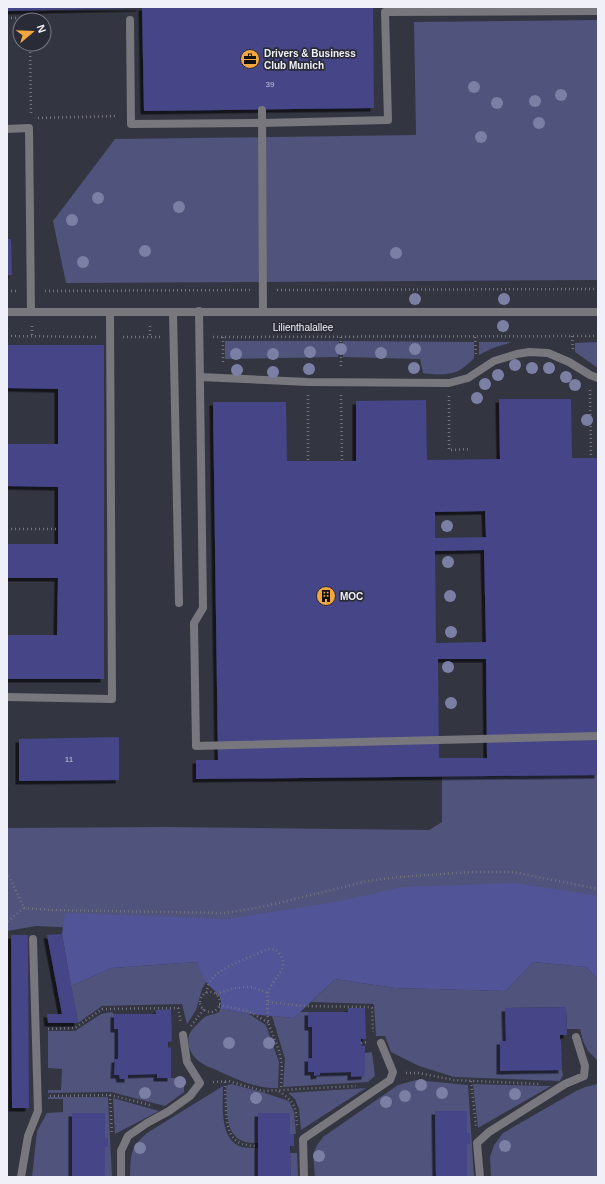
<svg xmlns="http://www.w3.org/2000/svg" width="605" height="1184" font-family="Arial,sans-serif">
  <style>
    .green { fill: #50537b }
    .forest { fill: #525498 }
    .building { fill: #444587; fill-rule: evenodd; filter: url(#shadow) }
    .lines { fill: none; stroke-linecap: round; stroke-linejoin: round }
    .path { stroke: #73747e; stroke-width: 2.5; stroke-dasharray: 1 3; stroke-linecap: butt }
    .lane { stroke: #77777d; stroke-width: 8 }
    .street { stroke: #77777d; stroke-width: 8 }
    .tree { fill: #7b7fa4 }
    .labels { text-anchor: middle; stroke-width: 3.5; stroke-linejoin: round; paint-order: stroke }
    .number-label { font-size: 8px; fill: #c5c6dc }
    .poi-label { font-size: 10px; font-weight: bold; fill: #f0f1f8; stroke: #292b36; text-anchor: start }
    .street-label { font-size: 10px; fill: #f0f1f8; stroke: #292b36 }
  </style>
  <defs>
    <filter id="shadow"><feDropShadow dx="-3.5" dy="3.5" stdDeviation="0" flood-color="#0009"/></filter>
  </defs>
  <rect width="100%" height="100%" fill="#333540"/>
  <path class="green" d="M598,20V280L66,283L53,221L115,139L416,135L414,22Z
    M225,341H339L338,357L225,359Z
    M343,341L474,342V358C469,363 463,369 456,372C448,375 431,375 423,373L420,359L343,357Z
    M479,342H512L493,348L479,355Z
    M598,342V368L575,352V343Z
    M598,775V929L122,930L36,926L7,931V828L164,827L429,830L442,822V777Z
    M197,962L206,982L202,989L196,1010L187,1024L182,1004L102,1006L78,1023L71,986L111,968Z
    M533,962L586,967L598,979V1061L588,1051L583,1041L580,1029H567L566,1007L505,1008L506,1041H500V1071L562,1070L563,1075L560,1081L454,1077L419,1066L391,1052L385,1036H376L374,1004L311,1002L335,979L395,988L506,991Z
    M220,1009L249,1014L266,1025L279,1062L278,1088C257,1089 233,1078 214,1069C209,1067 204,1065 200,1062C192,1057 186,1045 189,1035C190,1031 201,1020 205,1017C209,1014 214,1015 219,1012Z
    M111,1012L114,1014V1029H118V1059L115,1060L114,1075H119L120,1079H128V1075L157,1074V1078H184V1092L165,1106L111,1092L48,1093V1090H61L62,1069L48,1068V1031H75L101,1014Z
    M300,1012H308V1027H312V1058H308V1072H314V1076L320,1075V1073L351,1072V1077L365,1076V1053L372,1052L375,1076L368,1082L283,1087L285,1059L272,1016L294,1018Z
    M416,1080L468,1085L474,1177H315L313,1154L317,1145L323,1137L398,1085Z
    M231,1084L265,1093L289,1101L294,1112L296,1134H290V1113H258V1143C222,1145 228,1112 226,1086Z
    M473,1084L551,1086L478,1128Z
    M598,1084V1177H491L490,1157L494,1145L503,1133L576,1091L585,1087Z
    M223,1086C223,1104 219,1141 242,1147C247,1148 253,1148 258,1148V1177H130C131,1154 129,1149 147,1133Z
    M366,1088L301,1130L299,1109L295,1099L288,1093Z
    M48,1097H108L112,1177H32L37,1131L47,1113L63,1112V1099H48Z
    M113,1098L159,1111L115,1134Z
    M290,1153H297L298,1177H291Z"/>
  <path class="forest" d="M515,883L598,896V979L586,967L533,962L506,991L395,988L335,979L294,1018L249,1014L220,1009C224,994 215,993 207,983C202,977 200,969 197,962L111,968L71,986L62,934L65,913L227,919L336,902L403,887Z"/>
  <path class="building" d="M7,7H140V8L7,11Z
    M142,7H373L374,108L144,111Z
    M7,239H11L12,275H7Z
    M7,345H104V679H7V635H57L58,578H7V544H58V487L7,486V444H58V389L7,388Z
    M499,399H571L572,458H598V775L196,779V760H218L213,402H286L287,461H356V401L426,400L427,460L500,459ZM485,511L486,537L435,538V512ZM484,550L486,642L436,643L435,551ZM438,659H486L487,758H439Z
    M119,737V780L19,781V739Z
    M62,934L78,1023H48L47,1014H62L47,935Z
    M11,935H28L29,1108H12Z
    M566,1007L567,1035H560V1040H561L562,1070L500,1071V1041H506L505,1008Z
    M348,1008H365L366,1039H361V1046H365V1076L351,1077V1072L320,1073V1075L314,1076V1072H308V1058H312V1027H308V1012H348Z
    M171,1009L172,1041L168,1042V1048L171,1047V1078H157V1074L128,1075V1079H120L119,1075H114L115,1059H118V1029H114V1014H156V1010Z
    M435,1111H467V1133H470V1144H467V1177H436Z
    M72,1113H105V1138H108V1147H105V1177H72Z
    M258,1113H290V1134H294V1146H290L291,1177H258Z"/>
  <g class="lines">
    <path class="path" d="M7,18H30V20
      M30,44L31,115
      M38,118L117,116
      M277,290L598,289
      M7,291H18
      M45,291L250,290
      M32,326V336
      M150,326V337
      M7,336L96,337
      M572,336L573,350
      M123,337H160
      M213,337L598,336
      M223,337V364
      M341,337V368
      M475,337L476,356
      M590,390L591,458
      M308,395V461
      M341,395L342,461
      M449,396V450L471,449
      M7,529H58
      M7,872L24,908L7,922
      M24,908L50,910L224,913L262,907L368,881L399,877L471,872H513L598,889
      M200 1002a10 10 0 1 1 20 0a10 10 0 1 1-20 0Z
      M206,993L209,983L216,974L231,965L268,949C273,949 276,949 279,953C292,970 270,979 268,994C267,1001 267,1018 269,1025C273,1036 279,1047 281,1060C283,1069 281,1081 281,1090
      M216,994L234,988L252,987L268,993
      M268,1002L303,1006L369,1007L372,1008V1010L373,1032
      M219,1005L248,1011L269,1023
      M191,1026L204,1009
      M48,1029L75,1028L102,1009L178,1008L181,1023
      M361,1043L368,1042
      M406,1073H419L454,1080L540,1084
      M471,1081L476,1126
      M213,1082L228,1081L263,1091L356,1086
      M225,1082C225,1091 226,1100 226,1110C228,1134 231,1146 258,1146
      M279,1091C295,1103 296,1106 297,1126
      M110,1095L112,1135
      M50,1096L110,1095L150,1105"/>
    <path class="lane" d="M130,20L131,124L262,123L388,120L385,12L598,11
      M262,110L263,312
      M7,129L29,128L31,312
      M199,311L203,608L194,623L196,746L598,736
      M173,312L179,603
      M200,377L308,382L449,383L468,378L494,361L517,354L529,352L548,353L569,362L590,375L598,378
      M7,697L112,699L110,312
      M21,1177L28,1136L38,1111L33,939
      M121,1177V1151L128,1136L147,1123L169,1111L190,1096L200,1083L187,1062L183,1035
      M304,1177L303,1139L390,1080L393,1072L381,1043
      M480,1177L477,1143L489,1132L565,1084L584,1076L585,1066L576,1037"/>
    <path class="street" d="M7,312H598"/>
  </g>
  <g class="tree">
    <circle cx="474" cy="87" r="6"/>
    <circle cx="561" cy="95" r="6"/>
    <circle cx="535" cy="101" r="6"/>
    <circle cx="497" cy="103" r="6"/>
    <circle cx="539" cy="123" r="6"/>
    <circle cx="481" cy="137" r="6"/>
    <circle cx="98" cy="198" r="6"/>
    <circle cx="179" cy="207" r="6"/>
    <circle cx="72" cy="220" r="6"/>
    <circle cx="145" cy="251" r="6"/>
    <circle cx="396" cy="253" r="6"/>
    <circle cx="83" cy="262" r="6"/>
    <circle cx="415" cy="299" r="6"/>
    <circle cx="504" cy="299" r="6"/>
    <circle cx="503" cy="326" r="6"/>
    <circle cx="341" cy="349" r="6"/>
    <circle cx="415" cy="349" r="6"/>
    <circle cx="310" cy="352" r="6"/>
    <circle cx="381" cy="353" r="6"/>
    <circle cx="236" cy="354" r="6"/>
    <circle cx="273" cy="354" r="6"/>
    <circle cx="515" cy="365" r="6"/>
    <circle cx="414" cy="368" r="6"/>
    <circle cx="532" cy="368" r="6"/>
    <circle cx="549" cy="368" r="6"/>
    <circle cx="309" cy="369" r="6"/>
    <circle cx="237" cy="370" r="6"/>
    <circle cx="273" cy="372" r="6"/>
    <circle cx="498" cy="375" r="6"/>
    <circle cx="566" cy="377" r="6"/>
    <circle cx="485" cy="384" r="6"/>
    <circle cx="575" cy="385" r="6"/>
    <circle cx="477" cy="398" r="6"/>
    <circle cx="587" cy="420" r="6"/>
    <circle cx="447" cy="526" r="6"/>
    <circle cx="448" cy="562" r="6"/>
    <circle cx="450" cy="596" r="6"/>
    <circle cx="451" cy="632" r="6"/>
    <circle cx="448" cy="667" r="6"/>
    <circle cx="451" cy="703" r="6"/>
    <circle cx="229" cy="1043" r="6"/>
    <circle cx="269" cy="1043" r="6"/>
    <circle cx="180" cy="1082" r="6"/>
    <circle cx="421" cy="1085" r="6"/>
    <circle cx="145" cy="1093" r="6"/>
    <circle cx="442" cy="1093" r="6"/>
    <circle cx="515" cy="1094" r="6"/>
    <circle cx="405" cy="1096" r="6"/>
    <circle cx="256" cy="1098" r="6"/>
    <circle cx="386" cy="1102" r="6"/>
    <circle cx="505" cy="1146" r="6"/>
    <circle cx="140" cy="1148" r="6"/>
    <circle cx="319" cy="1156" r="6"/>
  </g>
  <defs>
    <g id="office-disc" transform="scale(1)"><circle r="9.5" fill="#f1a640" stroke="#292b36"/><path d="M-6-3h4V-5.5h4V-3h4V5H-6ZM-1-4.5V-3h2v-1.5ZM-6 0V1H6V0Z" fill="#111"/></g>
    <g id="building-disc" transform="scale(1)"><circle r="9.5" fill="#f1a640" stroke="#292b36"/><path d="M-4-6H4V6H1V3H-1V6H-4ZM-2.5-4.3h1.7v1.8h-1.7ZM.8-4.3h1.7v1.8H.8ZM-2.5-1h1.7V.8h-1.7ZM.8-1h1.7V.8H.8Z" fill="#111"/></g>
  </defs>
  <g fill-rule="evenodd">
    <use href="#office-disc" x="250" y="59"/>
    <use href="#building-disc" x="326" y="596"/>
  </g>
  <g class="labels">
    <g class="number-label">
      <text x="270" y="87">39</text>
      <text x="69" y="762">11</text>
    </g>
    <g class="poi-label">
      <text x="264" y="57">Drivers &amp; Business<tspan x="264" dy="12">Club Munich</tspan></text>
      <text x="340" y="600">MOC</text>
    </g>
    <g class="street-label">
      <text x="303" y="331">Lilienthalallee</text>
    </g>
  </g>
  <rect width="605" height="1184" fill="none" stroke="#f0f1f8" stroke-width="16"/>
  <g transform="translate(32 32) rotate(71)"><circle r="19" fill="#292b36" stroke="#797a84"/>
  <path d="M0-3L7 15L0 10L-7 15Z" fill="#f1a640"/>
  <text y="-6" font-size="11" font-weight="bold" text-anchor="middle" fill="#f0f1f8">N</text>
  </g>
</svg>
